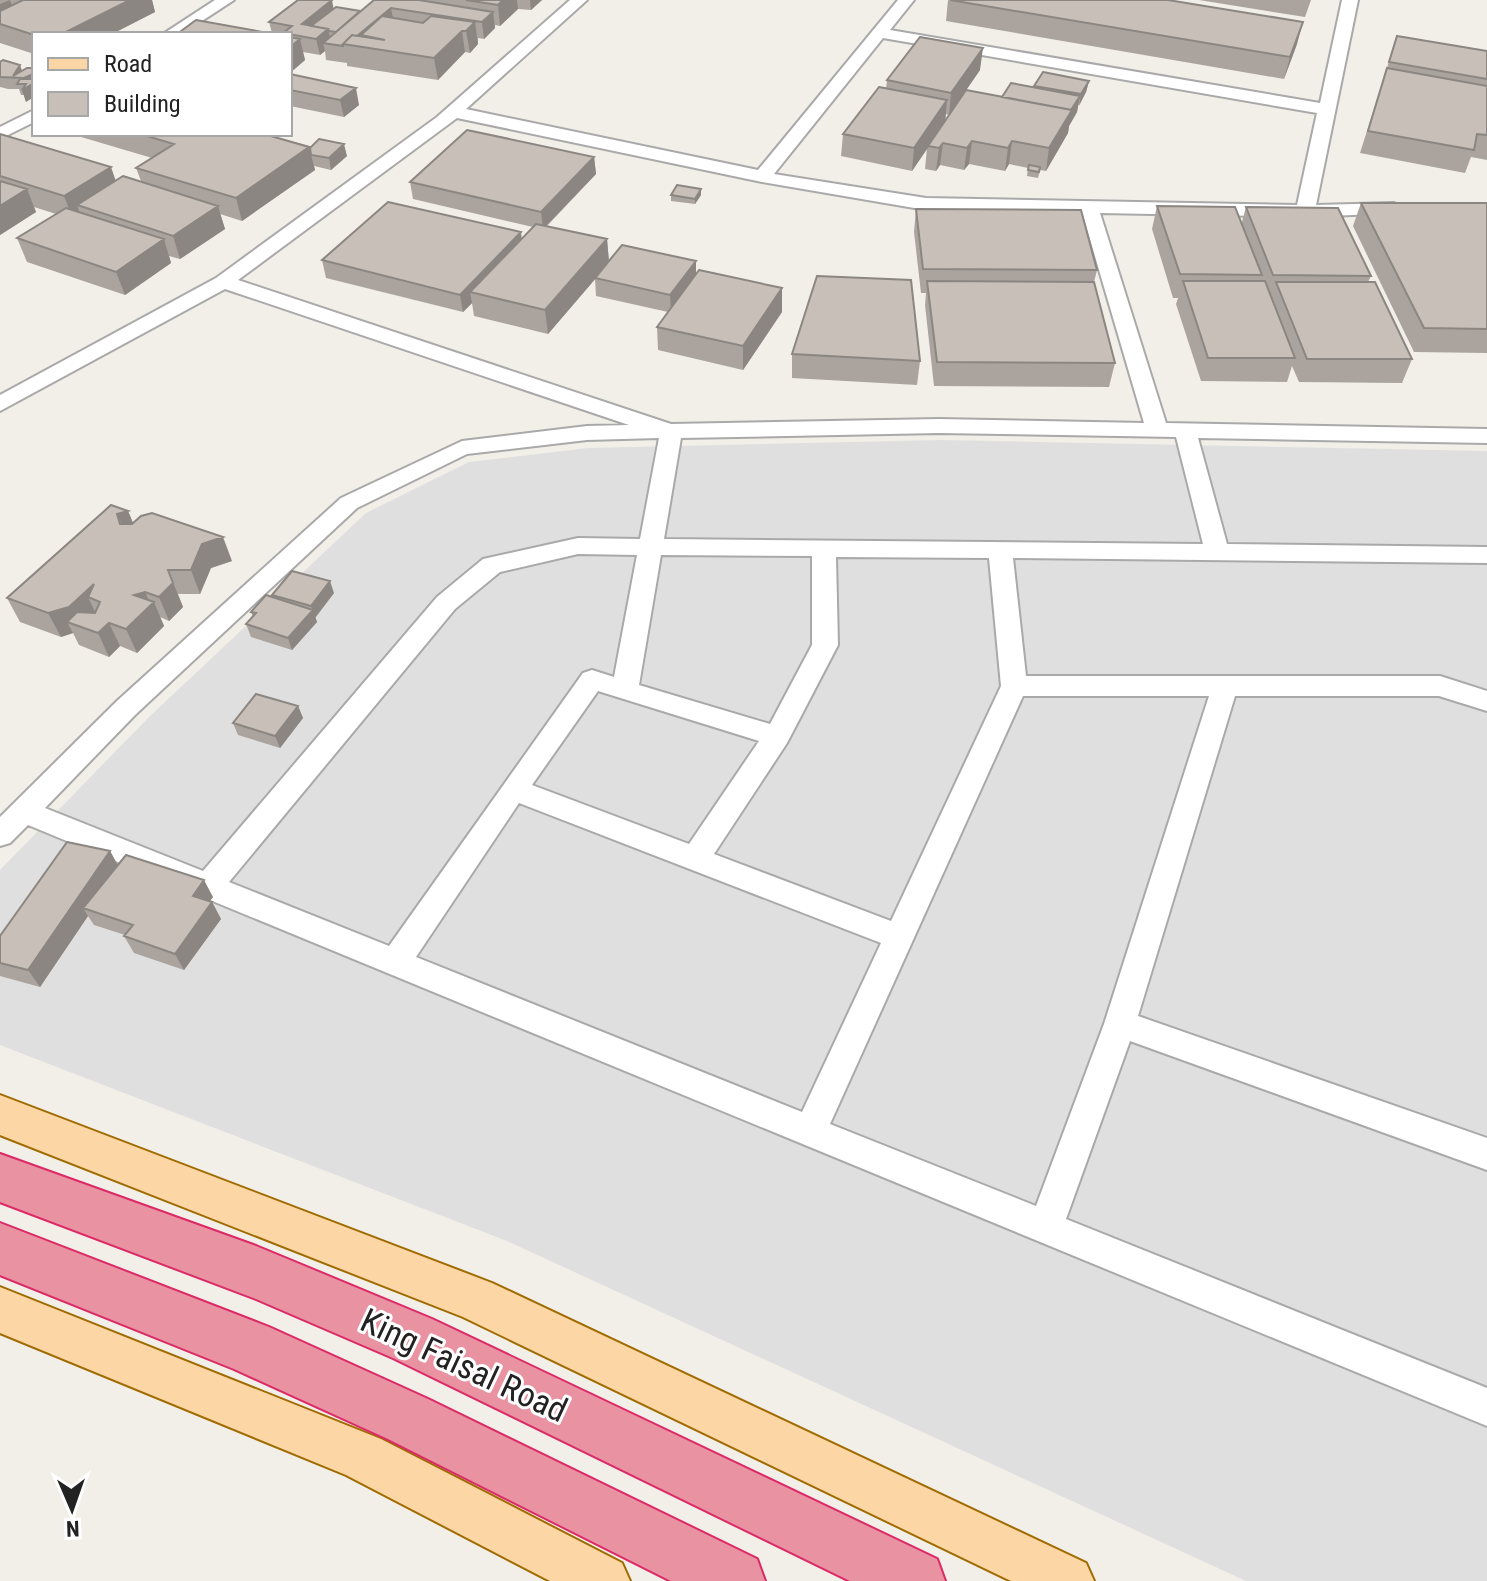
<svg xmlns="http://www.w3.org/2000/svg" width="1487" height="1581" font-family="'Roboto Condensed',sans-serif">
  <style>
    .residential { fill: #e0dfdf }
    .lines { fill: none; stroke-linecap: round; stroke-linejoin: round }
    .minor-casing { stroke: #a9a9a9; stroke-width: 4 }
    .major-casing { stroke: #a06b00; stroke-width: 4 }
    .highway-casing { stroke: #dc2a67; stroke-width: 4 }
    .minor { fill: #fff; fill-rule: evenodd }
    .major { fill: #fcd6a4; fill-rule: evenodd }
    .highway { fill: #e892a2; fill-rule: evenodd }
    .wall { fill: #aba49e }
    .shaded-wall { fill: #8b8681 }
    .building { fill: #c7bfb8; stroke: #8b8681; stroke-width: 2 }
    .labels { text-anchor: middle; stroke-width: 6; stroke-linejoin: round; paint-order: stroke }
    .near-street-label { font-size: 34px; fill: #222; stroke: #fff }
  </style>
  <rect width="100%" height="100%" fill="#f2efe9"/>
  <path class="residential" d="M941,440L1487,451V1581H1246L507,1241L0,1045V870L149,717L366,513L469,462L588,448Z"/>
  <g class="lines">
    <g class="minor-casing">
      <path id="minor" d="M215,0H234L182,34H163Z
        M570,0H587L466,109L758,170L898,0H914L890,30L1320,103L1342,0H1358L1316,205L1394,203L1403,209L1401,213L1305,217L1100,213L1166,423L1487,429V443L1198,438L1227,544L1487,547V563L1013,558L1026,676H1440L1487,691V711L1439,696H1235L1138,1016L1487,1138V1170L1130,1041L1066,1219L1487,1388V1426L28,825L10,843L0,846V817L117,701L341,498L462,441L587,426L629,425L225,289L0,411V395L216,278L437,117ZM883,38L1317,113L1297,205L926,198L774,174ZM457,118L762,182L926,210L1082,212L1144,423L939,419L671,424L238,280ZM939,433L1176,437L1203,544L664,539L681,438ZM659,438L640,539L578,538L483,559L437,597L203,871L45,808L135,715L357,508L467,454L587,440ZM578,554L637,555L614,677L592,670L583,673L389,946L229,882L455,609L500,572ZM661,555L812,556V645L770,724L639,685ZM836,557L989,558L1001,686L891,921L714,854L787,743L838,645ZM598,691L759,741L689,844L532,785ZM1023,696H1209L1104,1024L1036,1206L830,1124ZM519,803L881,943L802,1112L416,957Z
        M34,110V122L0,139V127Z"/>
    </g>
    <g class="major-casing">
      <path id="major" d="M0,1095L492,1283L1086,1563L1094,1581H1011L463,1317L0,1135Z
        M0,1287L381,1439L622,1563L630,1581H550L346,1475L0,1333Z"/>
    </g>
    <g class="highway-casing">
      <path id="highway" d="M0,1154L256,1246L432,1319L937,1559L945,1581H850L393,1358L256,1299L0,1202Z
        M0,1223L269,1327L428,1399L757,1559L765,1581H671L388,1439L234,1369L0,1275Z"/>
    </g>
    <use href="#minor" class="minor"/>
    <use href="#major" class="major"/>
    <use href="#highway" class="highway"/>
  </g>
  <path class="wall" d="M0,0H152L155,12L112,34H34V54L0,43Z
    M374,0H542L531,10L518,9L500,26L495,25V28L484,39L478,38V44L470,53L465,52L438,80L347,66V63L326,60L325,51L320,55L303,52L305,60L290,73V34H177L272,33L269,22L334,9L360,11Z
    M948,0L1297,44L1284,79L946,21Z
    M1199,0H1311L1305,17Z
    M1397,36L1487,51V160L1471,157L1465,173L1360,153Z
    M0,62L22,71L27,68L26,102L24,95H21L19,89H8L0,87Z
    M980,70L949,115L946,114L945,121L1002,97L1034,87L1089,81L1086,92L1078,106L1077,112L1069,126L1068,133L1046,171L1040,170L1038,178L1027,176L1028,168L1009,164L1005,171L969,164L964,170L940,165L936,171L925,169L927,148L912,171L841,156L843,134L886,89L887,80Z
    M290,74L359,105L344,117L290,106Z
    M0,134L115,180L141,181L136,168L152,158L71,134H264L347,156L331,170L314,166L315,170L242,221L220,214L225,229L180,259L169,256L171,263L125,295L27,262L17,238L56,214L34,207L36,212L0,235Z
    M594,157L596,174L547,226L607,239L609,261L782,288V312L743,370L658,350L657,327L668,312L596,296L595,279L548,334L474,316L472,303L463,312L326,278L322,260L522,239L533,227L413,199L410,182Z
    M671,195H701L695,204L671,201Z
    M1361,203H1487V353L1414,352L1353,226Z
    M1157,206L1242,222L1246,207L1371,276L1368,282L1412,359L1402,383L1299,382L1292,366L1287,382L1201,381L1176,304L1178,298H1173L1152,229Z
    M916,209L1097,270L1094,282L1115,363L1109,387L934,386L925,305L926,293H921L914,232Z
    M792,354L920,361L917,385L792,378Z
    M128,511L133,523L232,561L211,568L200,594H178L183,607L169,621L160,617L164,626L137,653L120,646L109,657L79,645L73,633L61,637L20,622L7,598Z
    M334,593L315,618L317,622L292,650L251,637L246,624L253,617L251,612L273,597L272,595Z
    M298,706L303,718L280,748L238,735L233,723Z
    M110,851L118,865L213,897L210,901L212,902L221,919L184,970L134,953L124,936L125,935L94,925L88,916L40,987L0,976V936Z"/>
  <path class="shaded-wall" d="M10,0L17,21L0,24V4Z
    M130,0H152L155,12L112,34H62Z
    M332,0L335,17L309,27L302,24Z
    M503,0H517L518,9L500,26L498,5Z
    M530,0H542L531,10Z
    M391,8L394,24L361,35L364,47L347,45Z
    M493,12L495,28L484,39L482,22Z
    M475,22L478,44L470,53L466,31Z
    M1303,22L1297,44L1284,79L1290,57Z
    M328,29L332,44L323,43L325,51L320,55L316,39Z
    M462,31L465,52L438,80L434,58Z
    M300,39L305,60L290,73V47Z
    M983,48L980,70L949,115L951,93Z
    M20,65L24,76H13Z
    M34,70V97L26,102L22,90L27,87L24,78Z
    M1089,81L1086,92L1079,106L1081,94Z
    M356,88L359,105L344,117L340,100Z
    M1080,96L1077,112L1069,126L1068,133L1046,171L1049,148Z
    M947,100L945,123L912,171L914,148Z
    M972,141L969,164L964,170L967,148Z
    M1012,141L1009,164L1005,171L1008,148Z
    M943,143L940,165L936,171L939,148Z
    M344,144L347,156L331,170L329,158Z
    M309,147L315,170L242,221L236,198Z
    M594,157L596,174L543,229L541,212Z
    M111,167L119,190L77,205L80,214L73,219L64,196Z
    M27,189L36,212L0,235V206Z
    M701,189V195L695,204V199Z
    M218,206L225,229L180,259L173,236Z
    M521,232L523,250L470,292L472,303L463,312L460,295Z
    M164,239L171,263L125,295L116,272Z
    M607,239L609,263L548,334L545,310Z
    M696,261V279L671,313L670,295Z
    M782,288V312L743,370V346Z
    M128,511L138,535L128,538L117,514Z
    M223,537L232,561L211,568L200,594L191,570L202,544Z
    M168,570L183,607L169,621L159,597Z
    M330,581L334,593L315,618L311,606Z
    M94,584L100,602L88,597L97,616L67,622L73,633L61,637L48,613Z
    M145,592L151,605L154,602L164,626L137,653L126,629L134,595Z
    M313,610L317,622L292,650L288,638Z
    M109,623L120,646L109,657L98,633Z
    M298,706L303,718L280,748L275,736Z
    M110,851L119,868L83,908L88,916L40,987L28,970Z
    M204,880L213,897L201,912L193,896Z
    M212,902L221,919L184,970L175,954Z"/>
  <path class="building" d="M23,0H130L62,34L34,35L0,24V11Z
    M298,0H332L302,24L328,29L316,39L283,33L292,26L269,22Z
    M374,0H419L493,12L482,22L391,8L357,36L352,35L343,44V46L323,43Z
    M466,0H503L498,5Z
    M950,0H1168L1303,22L1290,57Z
    M336,7L360,11L336,32L329,31L328,29L311,26Z
    M382,16L423,23L431,16L475,22L466,31H462L434,58L343,44L352,35L385,40L361,35Z
    M196,20L274,34H177Z
    M1397,36L1487,51V79L1389,62Z
    M290,37L300,39L290,47Z
    M920,37L983,48L951,93L887,80Z
    M3,60L20,65L13,76L27,68H34V70L31,75L24,78L0,77V62Z
    M1387,68L1487,86V135L1477,134L1474,150L1368,131Z
    M1043,72L1089,81L1081,94L1034,86Z
    M290,74L356,88L340,100L290,90Z
    M20,79H34V83L22,90L26,84H17Z
    M1011,83L1080,96L1071,110L1002,97Z
    M879,87L947,100L914,148L843,134Z
    M966,90L1072,110L1049,148L1012,141L1008,148L972,141L967,148L943,143L939,148L928,146Z
    M467,130L594,157L541,212L410,182Z
    M0,134L111,167L64,196L0,176Z
    M140,134H264L309,147L236,198L136,168L174,144Z
    M319,139L344,144L329,158L311,155L310,148Z
    M1029,165L1040,167L1039,172L1028,170Z
    M123,176L218,206L173,236L77,205Z
    M0,181L27,189L0,206Z
    M677,185L701,189L695,199L671,195Z
    M388,202L521,232L460,295L322,260Z
    M1361,203H1487V329L1424,328Z
    M1157,206L1235,207L1262,275L1180,274Z
    M1246,207L1338,208L1371,276L1273,275Z
    M66,208L164,239L116,272L17,238Z
    M916,209L1081,210L1097,270L923,269Z
    M536,224L607,239L545,310L470,292Z
    M622,245L696,261L670,295L595,278Z
    M699,270L782,288L743,346L657,327Z
    M817,276L911,280L920,361L792,354Z
    M927,281L1094,282L1115,363L937,362Z
    M1183,281H1265L1295,358H1208Z
    M1276,282H1375L1412,359H1307Z
    M111,505L128,511L117,514L120,524H132L141,516L152,513L223,537L202,544L191,570H168L173,583L159,597L145,592L134,595L154,602L126,629L109,623L98,633L67,622L77,612L95,613L100,602L88,597L94,584L69,607L48,613L7,598Z
    M292,571L330,581L311,606L272,595Z
    M266,595L313,610L288,638L246,624L256,613L251,612Z
    M256,694L298,706L275,736L233,723Z
    M67,842L110,851L28,970L0,963V936Z
    M126,855L204,880L193,896L212,902L175,954L124,936L133,925L83,908Z"/>
  <g class="labels">
    <g class="near-street-label">
      <text transform="translate(464 1365) rotate(25)" y="12">King Faisal Road</text>
    </g>
  </g>
  <rect x="32" y="32" width="260" height="104" fill="#ffffff" stroke="#a7a7a7" stroke-width="2"/>
  <rect x="48" y="58" width="40" height="12" fill="#fcd6a4" stroke="#a7a7a7" stroke-width="2"/>
  <text x="104" y="72" font-size="24" fill="#222222">Road</text>
  <rect x="48" y="92" width="40" height="24" fill="#c7bfb8" stroke="#a7a7a7" stroke-width="2"/>
  <text x="104" y="112" font-size="24" fill="#222222">Building</text>
  <g transform="translate(72 1509) rotate(178)" stroke="#ffffff" stroke-width="6" paint-order="stroke">
  <path d="M0-6L14 30L0 20L-14 30Z" fill="#222222"/>
  <text y="-12" font-size="22" font-weight="bold" text-anchor="middle" fill="#222222">N</text>
  </g>
</svg>
